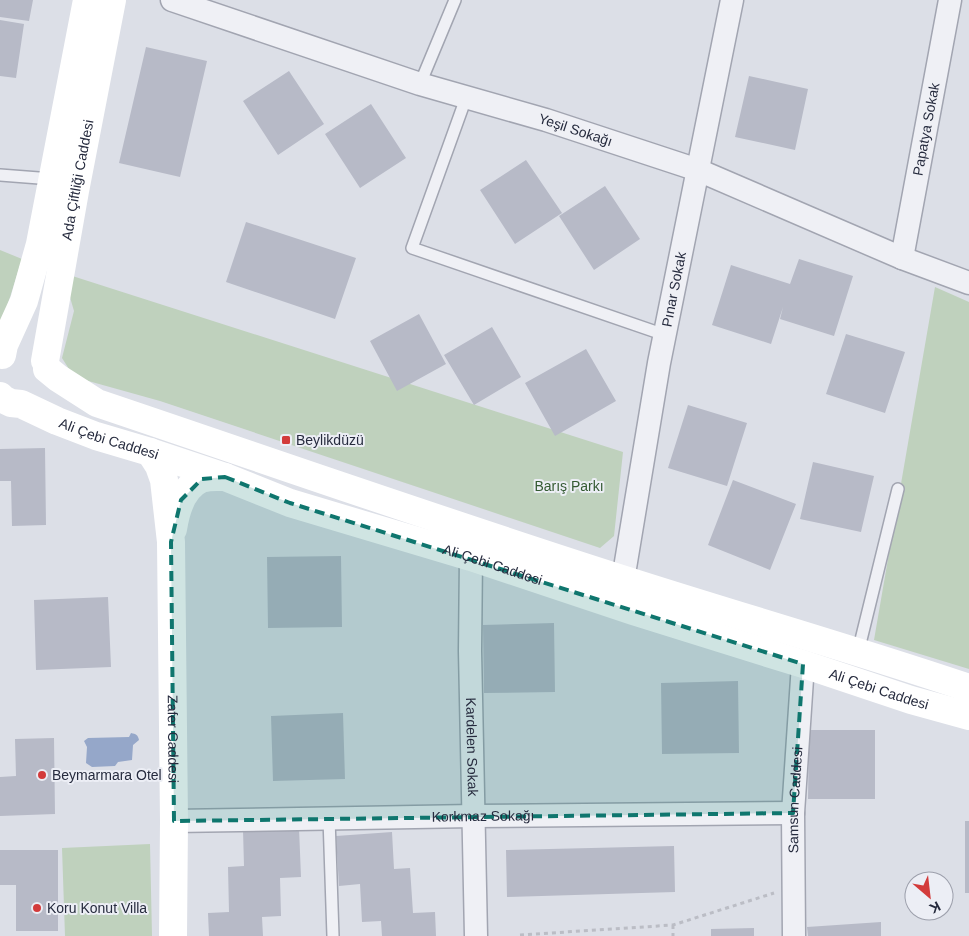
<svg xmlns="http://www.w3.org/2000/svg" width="969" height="936" font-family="Helvetica,sans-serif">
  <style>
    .green { fill: #bfd1bd }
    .water { fill: #95a7c9 }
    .building { fill: #b7bac7 }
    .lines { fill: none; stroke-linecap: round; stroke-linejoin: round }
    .lane-casing { stroke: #a2a5b1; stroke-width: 14 }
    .street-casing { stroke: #a2a5b1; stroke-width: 25 }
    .path { stroke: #bbbdc5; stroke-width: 3; stroke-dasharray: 4 4; stroke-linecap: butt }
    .lane { stroke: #eff0f5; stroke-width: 11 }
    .street { stroke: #eff0f5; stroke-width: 22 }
    .secondary { stroke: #fff; stroke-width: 28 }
    .marked { fill: #0f766e; fill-opacity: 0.2; stroke: #0f766e; stroke-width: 4; stroke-dasharray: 10 6; stroke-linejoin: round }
    .poi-dot { fill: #d33b3b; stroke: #eceef5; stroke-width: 2 }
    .labels { text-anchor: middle; stroke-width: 4; stroke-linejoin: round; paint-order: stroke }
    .street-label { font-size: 14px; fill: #262b3e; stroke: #eceef5 }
    .poi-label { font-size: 14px; fill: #262b3e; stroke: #eceef5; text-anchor: start }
    .park-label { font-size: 14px; fill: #345a32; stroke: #eceef5 }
  </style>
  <rect width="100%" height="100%" fill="#dcdfe7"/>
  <path class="green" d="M0,250L22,259L0,329Z
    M63,273L623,452L614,536L600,548L160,401L74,377L62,358L74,311Z
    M935,287L969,302V669L874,640Z
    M150,844L152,936H65L62,848Z"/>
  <path class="water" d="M131,733C136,734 138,735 139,740L133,745L132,760L118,762L115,766L92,767L86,763L87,747L84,741L88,738L129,737Z"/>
  <path class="building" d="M0,0H33L29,21L0,17Z
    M0,20L24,24L16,78L0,76Z
    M146,47L207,61L180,177L119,163Z
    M289,71L324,124L278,155L243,101Z
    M749,76L808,89L795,150L735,137Z
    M371,104L406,158L360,188L325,134Z
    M526,160L562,213L515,244L480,190Z
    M605,186L640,239L594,270L559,216Z
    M246,222L356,258L335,319L226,282Z
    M799,259L853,276L834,336L780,319L783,307L771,344L712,325L731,265L790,284Z
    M419,314L446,364L397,391L370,341Z
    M492,327L521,377L474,405L444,355Z
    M846,334L905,352L885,413L826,394Z
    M586,349L616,401L555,436L525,383Z
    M688,405L747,423L727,486L668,468Z
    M45,448L46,525L12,526L11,481H0V449Z
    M813,462L874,476L861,532L800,519Z
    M733,480L796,504L770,570L708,545Z
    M341,556L342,627L268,628L267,557Z
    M108,597L111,667L36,670L34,600Z
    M554,623L555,692L484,693L483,625Z
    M738,681L739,753L662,754L661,683Z
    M343,713L345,779L273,781L271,716Z
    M809,730H875V799H808Z
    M54,738L55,814L0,816V777L16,776L15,739Z
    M965,821H969V893H965Z
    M299,828L301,877L280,878L281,916L262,917L263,936H209L208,913L229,912L228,867L244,866L243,830Z
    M392,832L394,869L410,868L413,913L435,912L436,936H382L381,921L362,922L360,884L339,886L336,836Z
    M674,846L675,892L507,897L506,850Z
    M0,850H58V931H16V885H0Z
    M881,922V936H808L807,927Z
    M754,928V936H711V929Z"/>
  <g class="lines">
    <g class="lane-casing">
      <path id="lane" d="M420,84L455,0
        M466,98L412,248L665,335
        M0,175L52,179
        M858,652L898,489
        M329,818L333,936"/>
    </g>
    <g class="street-casing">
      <g id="street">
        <path id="s1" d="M172,0L420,84L546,120L698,170L902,258L969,283"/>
        <path id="s2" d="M902,258L950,0"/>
        <path id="s3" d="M471,557L470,651L476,936"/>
        <path id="s4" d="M623,580L659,363L732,0"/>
        <path id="s5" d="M174,821L473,816L793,813"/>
        <path id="s6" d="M794,936L793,813L803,664"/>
      </g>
    </g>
    <path class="path" d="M673,925V936
      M520,935L673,925L774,893"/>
    <use href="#lane" class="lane"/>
    <use href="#street" class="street"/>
    <g class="secondary">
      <path d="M2,355L4,345L24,301L40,244L87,0"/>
      <path id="s7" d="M45,361L75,191L112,0"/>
      <path d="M47,369L58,378L97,403C272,462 446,523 622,579C737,616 854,649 969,688"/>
      <path id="s8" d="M0,396L3,399L11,403L21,404L57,421L96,436L150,452L225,477L290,503L471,557L633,611L803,664L911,700L969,716"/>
      <path id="s9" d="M150,452L159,466L164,480L171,542L174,821L173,936"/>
      <path d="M173,529C176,510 183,487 201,479C209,476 217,477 225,477"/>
    </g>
  </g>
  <path class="marked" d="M225,477L290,503L803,664L793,813L174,821L171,542L181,500L202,479Z"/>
  <g class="poi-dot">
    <rect x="281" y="435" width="10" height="10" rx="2.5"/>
    <circle cx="42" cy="775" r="5"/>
    <circle cx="37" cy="908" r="5"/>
  </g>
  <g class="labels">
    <g class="street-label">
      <text dy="5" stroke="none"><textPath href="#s2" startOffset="131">Papatya Sokak</textPath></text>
      <text dy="5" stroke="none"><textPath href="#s1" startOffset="424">Yeşil Sokağı</textPath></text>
      <text dy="5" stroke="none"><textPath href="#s7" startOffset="184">Ada Çiftliği Caddesi</textPath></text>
      <text dy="5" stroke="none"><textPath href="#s4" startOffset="295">Pınar Sokak</textPath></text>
      <text dy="5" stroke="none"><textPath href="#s8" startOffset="118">Ali Çebi Caddesi</textPath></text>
      <text dy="5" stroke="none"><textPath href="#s8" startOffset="522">Ali Çebi Caddesi</textPath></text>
      <text dy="5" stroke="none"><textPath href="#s8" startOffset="928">Ali Çebi Caddesi</textPath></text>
      <text dy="5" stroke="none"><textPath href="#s9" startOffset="291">Zafer Caddesi</textPath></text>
      <text dy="5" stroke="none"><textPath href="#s3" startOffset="190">Kardelen Sokak</textPath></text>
      <text dy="5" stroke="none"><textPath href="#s6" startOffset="136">Samsun Caddesi</textPath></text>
      <text dy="5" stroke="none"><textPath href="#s5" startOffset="309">Korkmaz Sokağı</textPath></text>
    </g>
    <g class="poi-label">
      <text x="296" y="445">Beylikdüzü</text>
      <text x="52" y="780">Beymarmara Otel</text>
      <text x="47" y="913">Koru Konut Villa</text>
    </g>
    <g class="park-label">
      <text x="569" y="491">Barış Parkı</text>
    </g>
  </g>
  <g transform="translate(929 896) rotate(152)"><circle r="24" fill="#eceef5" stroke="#9da0ac"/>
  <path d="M0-4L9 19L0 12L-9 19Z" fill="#d33b3b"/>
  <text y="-8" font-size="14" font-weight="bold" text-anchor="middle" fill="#262b3e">K</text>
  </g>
</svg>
